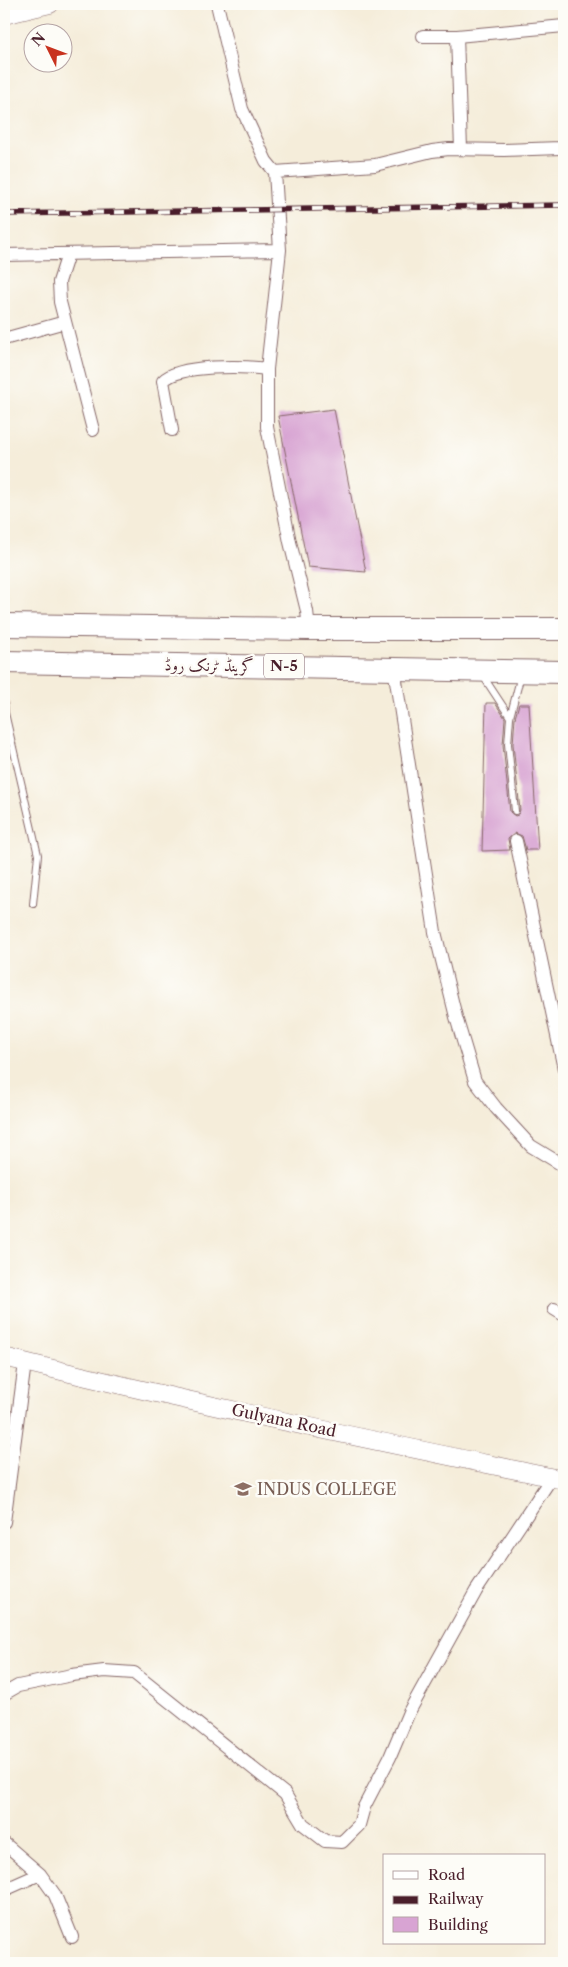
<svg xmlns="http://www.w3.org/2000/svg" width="568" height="1967" font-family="'Libre Caslon Text',Amiri,serif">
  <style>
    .building { fill: #d8a4d3 }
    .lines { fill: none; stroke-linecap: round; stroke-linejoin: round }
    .lane-casing { stroke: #866768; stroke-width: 8 }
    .street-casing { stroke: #866768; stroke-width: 14 }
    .secondary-casing { stroke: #866768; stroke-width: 19 }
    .highway-casing { stroke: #866768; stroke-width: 24 }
    .lane { stroke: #fff; stroke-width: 6 }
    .street { stroke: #fff; stroke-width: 12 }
    .secondary { stroke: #fff; stroke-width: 18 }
    .highway { stroke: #fff; stroke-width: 22 }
    .rail-casing { stroke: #4a1f2b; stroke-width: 5.5 }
    .rail { stroke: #fdfcf7; stroke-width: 4; stroke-dasharray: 11; stroke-linecap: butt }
    .labels { text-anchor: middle; stroke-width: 5; stroke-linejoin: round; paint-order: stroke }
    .shield { fill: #fdfcf7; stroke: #806168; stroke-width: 1 }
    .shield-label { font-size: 15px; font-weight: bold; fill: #4a1f2b }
    .street-label { font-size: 16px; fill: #4a1f2b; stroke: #fdfcf7 }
    .education-label { font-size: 16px; fill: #785e54; stroke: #fdfcf7; text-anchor: start }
  </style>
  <rect width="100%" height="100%" fill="#fdfcf7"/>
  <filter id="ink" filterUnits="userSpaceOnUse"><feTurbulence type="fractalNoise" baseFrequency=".02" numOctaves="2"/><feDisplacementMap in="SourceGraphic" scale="10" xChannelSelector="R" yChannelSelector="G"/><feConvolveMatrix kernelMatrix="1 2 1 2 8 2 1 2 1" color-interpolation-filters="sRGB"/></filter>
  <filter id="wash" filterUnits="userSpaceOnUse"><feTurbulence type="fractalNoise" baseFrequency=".0096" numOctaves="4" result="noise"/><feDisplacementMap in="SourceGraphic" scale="20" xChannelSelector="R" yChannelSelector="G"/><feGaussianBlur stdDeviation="1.12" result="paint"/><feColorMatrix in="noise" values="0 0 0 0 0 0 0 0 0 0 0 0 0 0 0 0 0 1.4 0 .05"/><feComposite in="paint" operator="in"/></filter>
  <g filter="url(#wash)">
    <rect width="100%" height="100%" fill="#f5edda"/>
    <g id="blocks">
      <path class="building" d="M334,409L366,572L308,567L278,416Z
        M486,703H495L505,718L503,745L510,812L515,816L518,815L520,810L513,744L515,718L519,704H529L538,850H526L522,836L515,833L508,839L510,850L482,851Z"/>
    </g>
  </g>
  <g filter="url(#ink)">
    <use href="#blocks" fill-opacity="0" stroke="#866768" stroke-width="1"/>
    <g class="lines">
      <g class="lane-casing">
        <path id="lane" d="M483,676L510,717
          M4,701L5,713L38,855L33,904
          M515,811L508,744L510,717L521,675"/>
      </g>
      <g class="street-casing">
        <path id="street" d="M217,4L242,109L266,161L275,172L280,250L267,369V427L290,542L307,611L309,629
          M423,36H457L564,26
          M457,36L461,149
          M275,172L375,165L432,151L449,149L504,150L560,148L564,146
          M68,254L59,282L60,302L93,430
          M4,255L280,250
          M4,339L65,322
          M172,430L163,381C179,364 244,366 267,369
          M394,668L435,932L456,1017L475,1081L496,1108L531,1146L564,1166
          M516,841L564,1069
          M554,1309L564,1315
          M4,1522L25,1363
          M4,1694L18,1686L72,1675L104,1671L134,1673L285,1794L303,1824L325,1841L342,1842L359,1825L364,1807L390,1757L409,1712L476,1591L552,1477
          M4,1843L40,1874L55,1895L72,1937
          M4,1890L40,1874"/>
      </g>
      <g class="secondary-casing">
        <path id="secondary" d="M4,15L50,4
          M4,1357C189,1403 377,1441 564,1480"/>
      </g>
      <g class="highway-casing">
        <path id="highway" d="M4,625L309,629H564
          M4,662L564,672"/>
      </g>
      <use href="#lane" class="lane"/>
      <use href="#street" class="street"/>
      <use href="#secondary" class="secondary"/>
      <use href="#highway" class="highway"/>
      <g class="rail-casing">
        <path id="rail" d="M4,214L564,205"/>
      </g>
      <use href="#rail" class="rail"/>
    </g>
  </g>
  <defs>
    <g id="university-bare" transform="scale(1.35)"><path d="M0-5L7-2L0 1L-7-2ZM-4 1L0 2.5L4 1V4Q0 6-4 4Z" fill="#8d6e63" stroke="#fdfcf7" stroke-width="2.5" paint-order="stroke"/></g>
  </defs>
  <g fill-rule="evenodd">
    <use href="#university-bare" x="243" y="1489"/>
  </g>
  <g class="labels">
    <rect class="shield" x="264" y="653.5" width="40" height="25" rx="4"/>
    <g class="shield-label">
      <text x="284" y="671">N-5</text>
    </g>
    <g class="street-label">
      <text transform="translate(209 665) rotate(1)" y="6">گرینڈ ٹرنک روڈ</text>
      <text transform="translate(284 1420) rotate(12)" y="6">Gulyana Road</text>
    </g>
    <g class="education-label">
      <text x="257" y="1495">INDUS COLLEGE</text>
    </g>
  </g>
  <rect width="568" height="1967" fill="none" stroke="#fdfcf7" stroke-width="20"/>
  <rect x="383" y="1854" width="162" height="90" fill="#fdfcf7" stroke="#b5a4a5"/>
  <rect x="393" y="1871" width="25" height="8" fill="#ffffff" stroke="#b5a4a5"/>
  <text x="428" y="1880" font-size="15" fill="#4a1f2b">Road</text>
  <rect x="393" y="1896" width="25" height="8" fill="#4a1f2b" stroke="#b5a4a5"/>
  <text x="428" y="1904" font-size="15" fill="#4a1f2b">Railway</text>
  <rect x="393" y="1917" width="25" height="15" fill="#d8a4d3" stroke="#b5a4a5"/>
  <text x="428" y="1930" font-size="15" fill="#4a1f2b">Building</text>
  <g transform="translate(48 48) rotate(312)"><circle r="24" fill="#fdfcf7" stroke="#b5a4a5"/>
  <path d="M0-4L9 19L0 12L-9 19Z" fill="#c8321e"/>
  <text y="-8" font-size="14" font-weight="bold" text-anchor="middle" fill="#4a1f2b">N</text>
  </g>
</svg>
